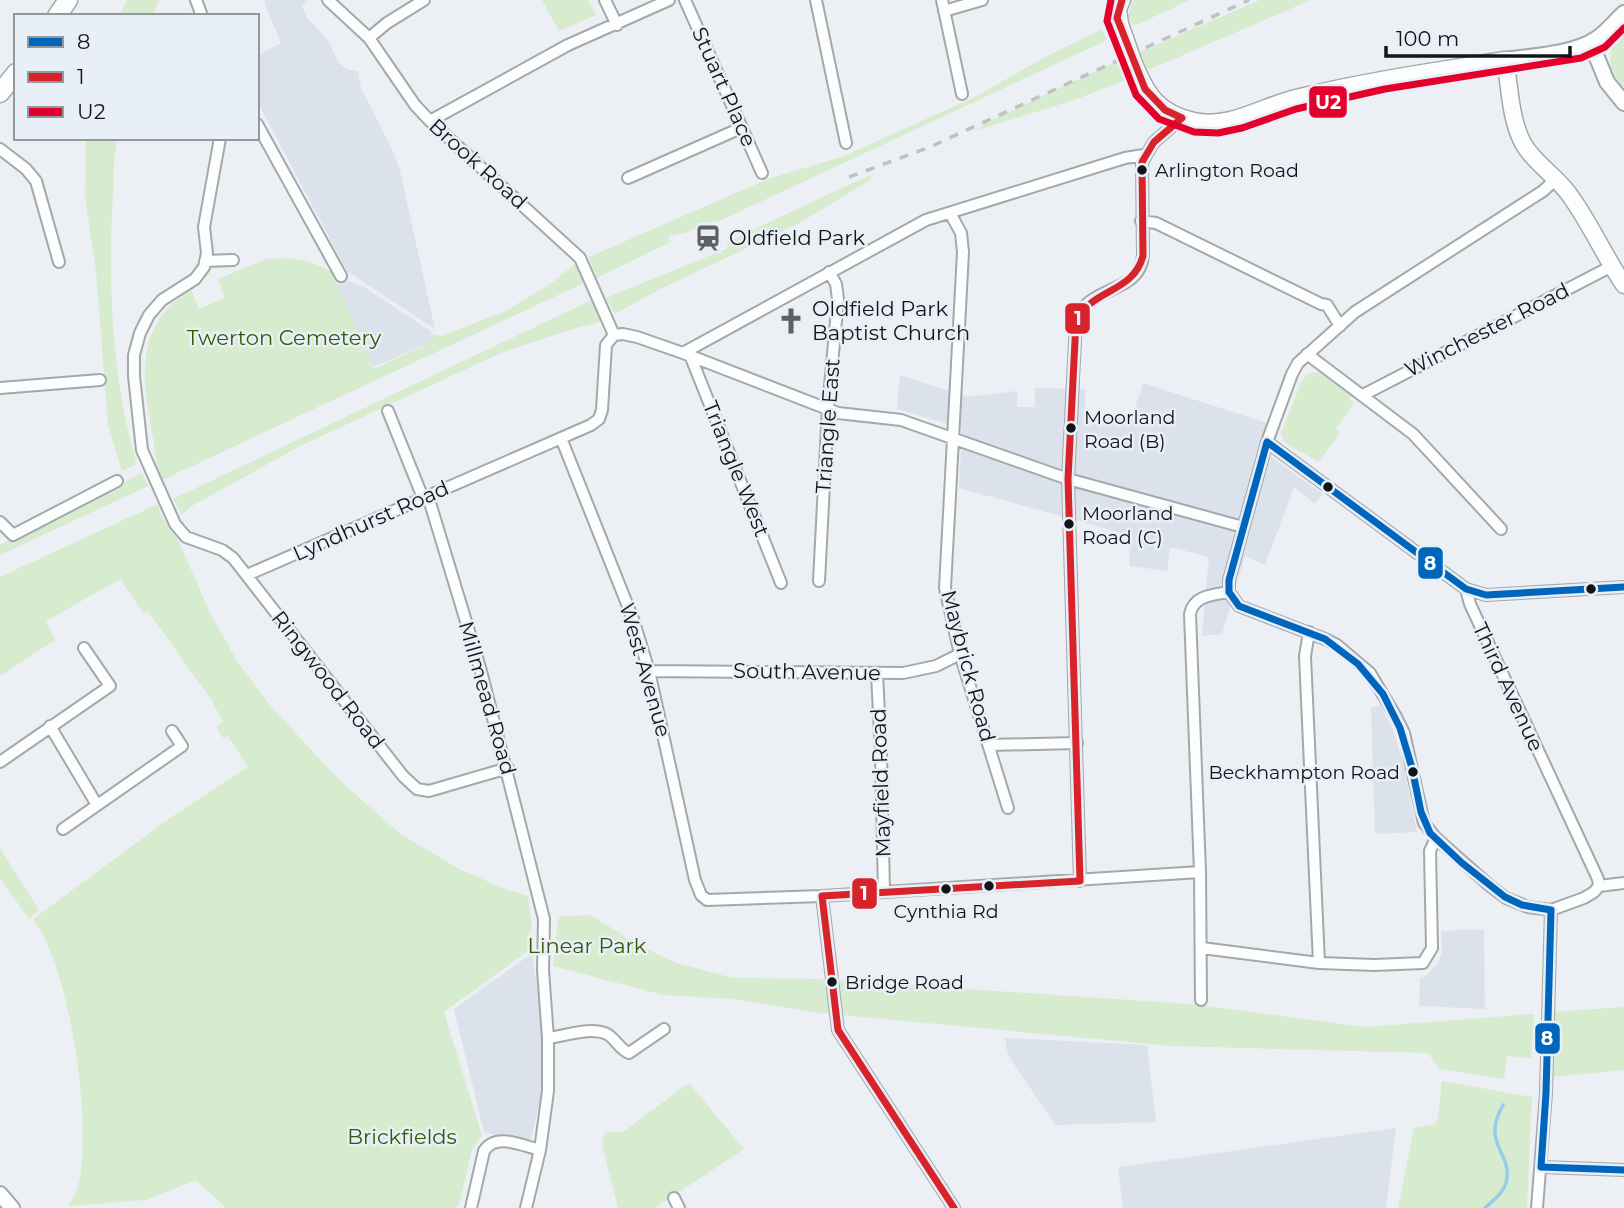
<svg xmlns="http://www.w3.org/2000/svg" width="1624" height="1208" font-family="Montserrat,sans-serif">
  <style>
    .built { fill: #dbe2ec }
    .green { fill: #d7ebce }
    .lines { fill: none; stroke-linecap: round; stroke-linejoin: round }
    .stream { stroke: #9acbe8; stroke-width: 3.5 }
    .minor-casing { stroke: #a5a8ab; stroke-width: 14 }
    .tertiary-casing { stroke: #a5a8ab; stroke-width: 18 }
    .secondary-casing { stroke: #a5a8ab; stroke-width: 19 }
    .trunk-casing { stroke: #a5a8ab; stroke-width: 21 }
    .minor { stroke: #fcfdfd; stroke-width: 10 }
    .tertiary { stroke: #fcfdfd; stroke-width: 14 }
    .secondary { stroke: #fcfdfd; stroke-width: 16 }
    .trunk { stroke: #fcfdfd; stroke-width: 18 }
    .rail { stroke: #c0c1c2; stroke-width: 3.5; stroke-dasharray: 9 9; stroke-linecap: butt }
    .secondary-bridge-casing { stroke: #a5a8ab; stroke-width: 19; stroke-linecap: butt }
    .secondary-bridge { stroke: #fcfdfd; stroke-width: 16 }
    .bus-1-casing { stroke: #e8eff7; stroke-width: 12 }
    .bus-2-casing { stroke: #e8eff7; stroke-width: 12 }
    .bus-3-casing { stroke: #e8eff7; stroke-width: 12 }
    .bus-1 { stroke: #0065bd; stroke-width: 7 }
    .bus-2 { stroke: #d8232a; stroke-width: 7 }
    .bus-3 { stroke: #e4002b; stroke-width: 7 }
    .bus-dot { fill: #121517; stroke: #e8eff7; stroke-width: 2.5 }
    .labels { text-anchor: middle; stroke-width: 5; stroke-linejoin: round; paint-order: stroke }
    .bus-label { font-size: 19px; fill: #121517; stroke: #e8eff7; text-anchor: start }
    .street-label { font-size: 21px; fill: #121517; stroke: #e8eff7 }
    .poi-label { font-size: 21px; fill: #121517; stroke: #e8eff7; text-anchor: start }
    .park-label { font-size: 21px; fill: #325a00; stroke: #e8eff7 }
    .line-badge { stroke: #e8eff7; stroke-width: 2.5 }
    .badge-label { font-size: 19px; text-anchor: middle; font-weight: bold; fill: #fff }
  </style>
  <rect width="100%" height="100%" fill="#eceff4"/>
  <path class="built" d="M266,0H308L302,7L307,18L328,40L338,62L348,70L358,71L361,88L393,151L400,171L435,329L347,271L257,101V56L281,43L264,2Z
    M346,280L364,287L432,332L427,344L373,367L336,284Z
    M900,375L967,397L1017,391V407H1035V388L1085,389V414L1133,415L1143,383L1267,423L1259,448L1323,494L1315,504L1294,487L1265,565L1245,556L1222,634L1202,636L1209,557L1170,547L1167,571L1130,566L1129,535L959,488L962,428L897,409Z
    M1380,705L1394,732L1405,771L1417,832L1375,834L1371,708Z
    M1484,929L1485,1009L1419,1006L1420,978L1427,975L1439,962L1442,951L1441,931Z
    M532,956L540,1002L543,1086L530,1143L484,1132L454,1009L527,957Z
    M1005,1038L1147,1045L1156,1122L1055,1125L1008,1055Z
    M1396,1128L1386,1208H1123L1118,1167Z"/>
  <path class="green" d="M127,0H159L152,16H119Z
    M542,0H588L596,15L559,31Z
    M1133,0H1190L1134,26L1128,16Z
    M1260,0H1311L1148,70L1140,52Z
    M1624,25V88C1605,70 1606,43 1624,25Z
    M1102,29L1107,40L717,222L715,220L687,232L669,236L668,239L672,241L597,278L589,257L768,179L844,156L975,97L1045,57Z
    M1117,61L1125,80L1077,99L975,131L986,123Z
    M86,138H118C113,153 114,175 113,191C108,280 111,379 137,464L122,471L108,425L96,271L85,197Z
    M870,175L872,179L798,224L660,289L615,314L606,298L728,248L727,242Z
    M290,258L310,262L331,271L374,369L426,345L432,334L441,336L504,312L553,282L576,263L586,282L160,481C155,467 156,452 153,438C142,380 133,325 191,290L199,309L225,298L218,279L267,259Z
    M596,298L603,315L601,322L573,329L503,352L300,446L190,507L182,515L173,499Z
    M1319,372L1351,396L1349,399L1354,403L1336,429L1340,433L1318,462L1284,442L1281,433L1302,380L1309,373Z
    M142,473L148,486L0,555V545Z
    M158,504L162,517L179,542L210,613L237,661L270,705L336,777L399,833L461,870L505,889L528,896L532,927L527,940L528,951L444,1012L482,1136L472,1149L459,1205L454,1208H226L196,1180L146,1200L68,1206C72,1200 76,1193 78,1187C93,1126 71,969 33,919L170,818L248,767L228,736L223,738L216,727L223,722L212,701L150,614L148,611L143,613L122,582V578L46,621L55,640L0,676V577Z
    M0,848L39,910L29,919L0,879Z
    M590,915L623,935L636,949L645,948L676,963L733,978L817,979L1190,1004L1365,1027L1534,1014L1531,1058L1507,1056L1504,1079L1439,1069L1428,1053L1172,1046L820,1013L732,999L663,995L553,966L558,919L563,916Z
    M1624,1007V1070L1552,1077L1553,1012Z
    M1442,1081L1532,1097L1527,1208H1398L1414,1128L1434,1124L1438,1118Z
    M689,1083L744,1149L655,1208H618L602,1145L605,1132H623Z"/>
  <g class="lines">
    <path class="stream" d="M1485,1208C1492,1201 1503,1194 1506,1183C1514,1152 1480,1146 1503,1105"/>
    <g class="minor-casing">
      <path id="minor" d="M196,0L202,16
        M328,0L369,38L415,105L430,121L580,258L614,335
        M605,0L617,25
        M685,0L762,173
        M816,0L846,143
        M942,0L962,94
        M944,11L982,0
        M369,38L387,23L424,0
        M430,121L568,45L669,0
        M257,124L341,276
        M220,138L204,227L207,253L204,267L195,279L162,300L149,315L140,333L134,355V376L142,450L175,524L186,537L222,550L233,558L403,776L417,789L429,791L508,768
        M0,149L26,169L36,181L59,262
        M628,178L741,128
        M950,213L961,233L963,252L945,588L960,654L1008,808
        M1141,221L1156,223L1321,304L1327,305L1340,326
        M205,261L233,260
        M614,335L623,334L637,337L683,353L838,413L901,420L1068,479L1243,527
        M683,353L926,220L1125,158L1144,155
        M1307,354L1413,434L1501,529
        M690,355L781,583
        M0,388L100,380
        M1363,395L1612,266
        M388,411L423,498
        M561,438L633,619L649,671L695,880L701,895L707,900L822,896L1200,872
        M1267,442L1466,589L1486,595L1624,587
        M428,496L481,671L544,919L543,970L548,1038V1091L540,1150L526,1208
        M0,522L13,535L117,481
        M247,575L591,425L599,419L602,410L606,345L614,335
        M819,581L828,408L838,299L836,284L829,272
        M1466,589L1470,604L1598,879L1599,886
        M1229,592V580L1267,442L1292,374L1298,363L1355,312L1543,191L1557,178
        M1229,592L1239,606L1325,639L1337,645L1370,673L1395,715L1404,733L1424,823L1436,838L1490,886L1506,898L1528,907L1551,910L1584,898L1594,892L1599,886
        M1309,632L1305,656L1319,963
        M649,671L903,673L936,666L960,654
        M877,674L881,753L884,892
        M50,726L97,805
        M990,745L1077,743
        M0,762L110,686L84,648
        M63,829L182,746L172,731
        M1080,881L1068,479L1076,321C1088,284 1139,295 1143,256L1142,162L1154,142L1182,118
        M1599,886L1624,883
        M822,896L838,1030L954,1208
        M1202,948L1319,963L1374,965L1423,963L1432,948L1430,851L1436,838
        M1201,1000L1200,872L1190,614C1194,595 1213,595 1229,592
        M548,1038C565,1036 591,1026 607,1034C616,1039 619,1049 629,1053L664,1029
        M1541,1167L1624,1170
        M674,1198L679,1208
        M471,1208L484,1151C496,1132 523,1146 540,1150
        M1537,1208L1546,1093L1551,910"/>
    </g>
    <g class="tertiary-casing">
      <path id="tertiary" d="M1591,43L1607,82L1624,103
        M1505,60C1532,56 1574,54 1596,39C1607,32 1614,22 1624,13
        M0,1194L12,1208"/>
    </g>
    <g class="secondary-casing">
      <path id="secondary" d="M1120,24L1118,9L1122,0
        M1133,61C1146,93 1157,113 1194,121C1230,129 1262,106 1296,98C1365,81 1435,71 1505,60C1510,87 1510,121 1524,145C1536,165 1558,177 1571,197C1591,225 1605,257 1624,285"/>
    </g>
    <g class="trunk-casing">
      <path id="trunk" d="M57,16L68,0
        M0,93L16,73"/>
    </g>
    <use href="#minor" class="minor"/>
    <use href="#tertiary" class="tertiary"/>
    <use href="#secondary" class="secondary"/>
    <use href="#trunk" class="trunk"/>
    <path class="rail" d="M849,177L930,147L1249,0"/>
    <g class="secondary-bridge-casing">
      <path id="secondary-bridge" d="M1120,24L1133,61"/>
    </g>
    <use href="#secondary-bridge" class="secondary-bridge"/>
    <g class="bus-1-casing">
      <path id="bus-1" d="M1267,442L1466,589L1486,595L1624,587
        M1229,592L1239,606L1325,639L1358,664L1383,694L1400,728L1412,768L1421,812L1430,833L1462,863L1505,897L1522,905L1551,910
        M1229,592V580L1267,442
        M1541,1167L1546,1093L1551,910
        M1541,1167L1624,1170"/>
    </g>
    <g class="bus-2-casing">
      <path id="bus-2" d="M954,1208L838,1030L822,896L1080,881L1068,479L1076,321C1093,288 1133,293 1143,256L1142,162L1154,142L1182,118L1165,110L1145,89L1117,18L1122,0"/>
    </g>
    <g class="bus-3-casing">
      <path id="bus-3" d="M1111,0L1107,21L1136,95L1159,119L1194,132L1218,133L1242,128L1296,109L1385,89L1581,58L1605,47L1624,28"/>
    </g>
    <use href="#bus-1" class="bus-1"/>
    <use href="#bus-2" class="bus-2"/>
    <use href="#bus-3" class="bus-3"/>
  </g>
  <defs>
    <g id="station-bare" transform="scale(2.1)"><path d="M-3-6H3Q5-6 5-4V2Q5 4 3 4L4.5 6H3L1.5 4h-3L-3 6H-4.5L-3 4Q-5 4-5 2V-4Q-5-6-3-6ZM-3.5-4v3h7v-3ZM-3.5 1v1.5H-2V1ZM2 1v1.5H3.5V1Z" fill="#5e6164" stroke="#e8eff7" stroke-width="2.5" paint-order="stroke"/></g>
    <g id="church-bare" transform="scale(2.1)"><path d="M-1.2-6h2.4v3.5h3.3v2.4h-3.3V6h-2.4V-.1h-3.3v-2.4h3.3Z" fill="#5e6164" stroke="#e8eff7" stroke-width="2.5" paint-order="stroke"/></g>
  </defs>
  <g fill-rule="evenodd">
    <use href="#station-bare" x="708" y="238"/>
    <use href="#church-bare" x="791" y="321"/>
  </g>
  <g class="bus-dot">
    <circle cx="1142" cy="170" r="6"/>
    <circle cx="1071" cy="428" r="6"/>
    <circle cx="1328" cy="487" r="6"/>
    <circle cx="1069" cy="524" r="6"/>
    <circle cx="1591" cy="589" r="6"/>
    <circle cx="1413" cy="772" r="6"/>
    <circle cx="989" cy="886" r="6"/>
    <circle cx="946" cy="889" r="6"/>
    <circle cx="832" cy="982" r="6"/>
  </g>
  <g class="labels">
    <g class="bus-label">
      <text x="1155" y="177">Arlington Road</text>
      <text x="1084" y="424">Moorland<tspan x="1084" dy="24">Road (B)</tspan></text>
      <text x="1082" y="520">Moorland<tspan x="1082" dy="24">Road (C)</tspan></text>
      <text x="1400" y="779" text-anchor="end">Beckhampton Road</text>
      <text x="946" y="918" text-anchor="middle">Cynthia Rd</text>
      <text x="845" y="989">Bridge Road</text>
    </g>
    <g class="street-label">
      <text transform="translate(724 87) rotate(66)" y="7">Stuart Place</text>
      <text transform="translate(478 164) rotate(42)" y="7">Brook Road</text>
      <text transform="translate(1487 330) rotate(-27)" y="7">Winchester Road</text>
      <text transform="translate(828 426) rotate(-86)" y="7">Triangle East</text>
      <text transform="translate(736 469) rotate(68)" y="7">Triangle West</text>
      <text transform="translate(371 521) rotate(-24)" y="7">Lyndhurst Road</text>
      <text transform="translate(968 666) rotate(75)" y="7">Maybrick Road</text>
      <text transform="translate(645 670) rotate(74)" y="7">West Avenue</text>
      <text transform="translate(807 672) rotate(1)" y="7">South Avenue</text>
      <text transform="translate(328 680) rotate(52)" y="7">Ringwood Road</text>
      <text transform="translate(1508 687) rotate(65)" y="7">Third Avenue</text>
      <text transform="translate(487 698) rotate(74)" y="7">Millmead Road</text>
      <text transform="translate(881 783) rotate(-92)" y="7">Mayfield Road</text>
    </g>
    <g class="poi-label">
      <text x="729" y="245">Oldfield Park</text>
      <text x="812" y="316">Oldfield Park<tspan x="812" dy="24">Baptist Church</tspan></text>
    </g>
    <g class="park-label">
      <text x="284" y="345">Twerton Cemetery</text>
      <text x="587" y="953">Linear Park</text>
      <text x="402" y="1144">Brickfields</text>
    </g>
  </g>
  <g class="line-badge">
    <rect x="1308" y="85" width="40" height="34" rx="7" fill="#e4002b"/>
    <rect x="1064" y="302" width="27" height="33" rx="7" fill="#d8232a"/>
    <rect x="1417" y="546" width="27" height="34" rx="7" fill="#0065bd"/>
    <rect x="851" y="877" width="27" height="33" rx="7" fill="#d8232a"/>
    <rect x="1534" y="1022" width="27" height="33" rx="7" fill="#0065bd"/>
  </g>
  <g class="badge-label">
    <text x="1328" y="109">U2</text>
    <text x="1078" y="325">1</text>
    <text x="1430" y="570">8</text>
    <text x="864" y="900">1</text>
    <text x="1547" y="1045">8</text>
  </g>
  <rect x="14" y="14" width="245" height="126" fill="#e8eff7" stroke="#92989d" stroke-width="2"/>
  <rect x="28" y="37" width="35" height="10" fill="#0065bd" stroke="#92989d" stroke-width="2"/>
  <text x="77" y="49" font-size="21" fill="#121517">8</text>
  <rect x="28" y="72" width="35" height="10" fill="#d8232a" stroke="#92989d" stroke-width="2"/>
  <text x="77" y="84" font-size="21" fill="#121517">1</text>
  <rect x="28" y="107" width="35" height="10" fill="#e4002b" stroke="#92989d" stroke-width="2"/>
  <text x="77" y="119" font-size="21" fill="#121517">U2</text>
  <path d="M1386 46v10h184v-10" fill="none" stroke="#121517" stroke-width="3.5"/>
  <text x="1396" y="46" font-size="21" fill="#121517" stroke="#e8eff7" stroke-width="5" paint-order="stroke">100 m</text>
</svg>
